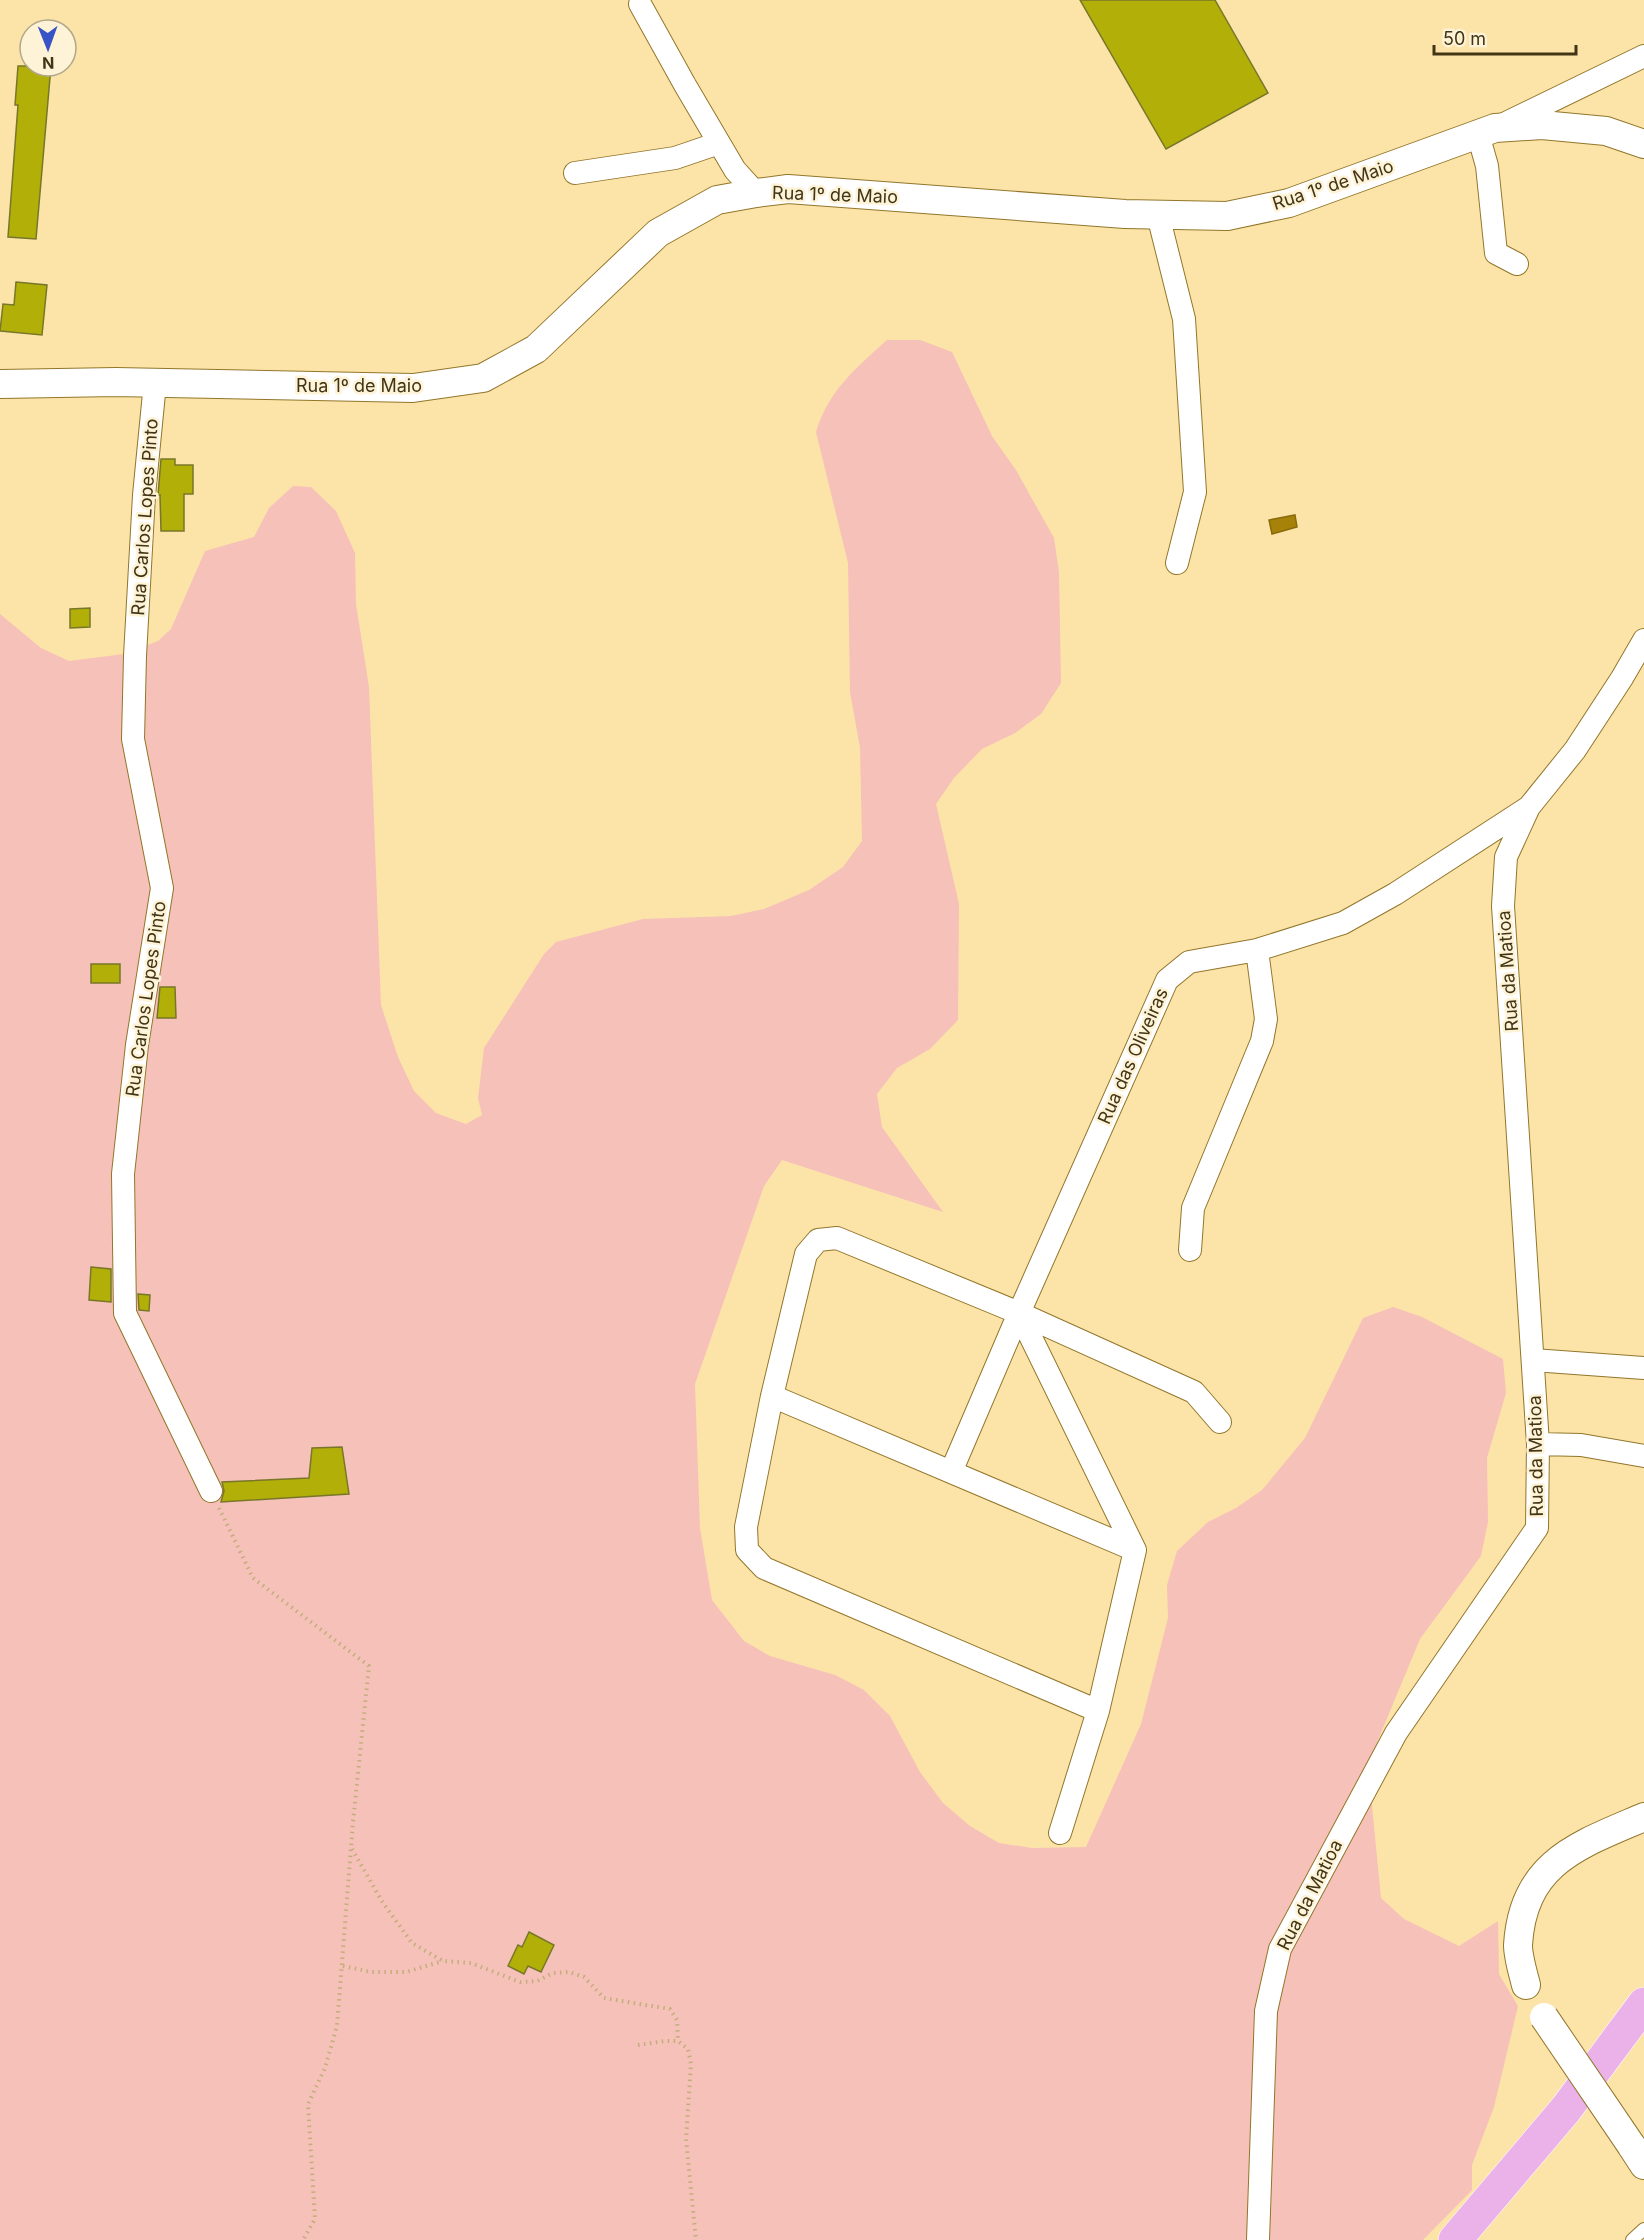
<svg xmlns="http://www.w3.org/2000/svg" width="1644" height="2240" font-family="Inter,sans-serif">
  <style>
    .green { fill: #f6c1b9 }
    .water { fill: #a78208; stroke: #886b0c; stroke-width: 1.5 }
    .building { fill: #b2af08; stroke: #787729; stroke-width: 1.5 }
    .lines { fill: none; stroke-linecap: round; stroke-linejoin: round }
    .service-casing { stroke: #92762a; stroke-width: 14 }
    .minor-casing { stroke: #92762a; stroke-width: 24 }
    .tertiary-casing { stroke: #92762a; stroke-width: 30 }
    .primary-casing { stroke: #fff; stroke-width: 34 }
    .path { stroke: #c2ae7b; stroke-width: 4; stroke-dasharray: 1.5 4.5; stroke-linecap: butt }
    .service { stroke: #fff; stroke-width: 12 }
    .minor { stroke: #fff; stroke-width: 22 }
    .tertiary { stroke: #fff; stroke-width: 28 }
    .primary { stroke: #ebb2e9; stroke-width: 33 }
    .tertiary-bridge-casing { stroke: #92762a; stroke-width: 30; stroke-linecap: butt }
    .tertiary-bridge { stroke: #fff; stroke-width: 28 }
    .labels { text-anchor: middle; stroke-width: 5; stroke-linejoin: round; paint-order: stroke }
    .street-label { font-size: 18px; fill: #413516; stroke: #fef3d6 }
  </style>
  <rect width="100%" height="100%" fill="#fce4a9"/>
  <path class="green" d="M887,340H920L952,352L992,436L1016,470L1054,538L1059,572L1061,683L1041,714L1015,733L982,749L954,778L936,804L959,904L958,1020L930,1049L897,1068L877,1094L882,1127L943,1212L782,1160L764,1186L695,1384L700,1528L712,1600L744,1641L770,1656L835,1675L864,1690L890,1716L920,1772L943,1803L970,1826L999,1843L1032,1848L1086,1847L1141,1724L1168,1618L1167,1585L1177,1551L1208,1522L1236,1508L1262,1490L1305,1438L1363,1318L1393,1307L1422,1317L1503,1359L1506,1393L1487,1458L1488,1522L1481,1556L1420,1639L1368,1764L1381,1898L1404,1919L1459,1946L1498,1921L1499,1974L1518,2006L1494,2107L1472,2165V2190L1423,2240H0V614L41,648L69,661L124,654L158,641L171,629L205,551L254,537L269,508L293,486L311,487L336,511L355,553L356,604L369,687L381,1005L398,1057L414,1091L436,1113L466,1124L482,1115L478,1098L484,1048L544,954L556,942L643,919L731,916L764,909L809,890L843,867L862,841L860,748L850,692L848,563L816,432C828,391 856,368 887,340Z"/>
  <path class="water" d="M1295,515L1297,527L1272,534L1269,520Z"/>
  <path class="building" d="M1080,0H1215L1268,93L1166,149Z
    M18,66H51L36,239L8,237L18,105H15Z
    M16,282L47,285L42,335L0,331L3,304L14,305Z
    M161,459H175V465H193V494H184V531H161L160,495H158Z
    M90,608V627L70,628V609Z
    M91,964H120V983H91Z
    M160,987H175L176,1018H157Z
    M91,1267L111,1269V1302L89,1300Z
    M138,1294L150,1295L149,1311L139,1310Z
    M342,1447L349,1494L221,1502L224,1491L222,1482L309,1478L312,1448Z
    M529,1932L554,1945L541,1972L528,1966L524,1974L508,1966L518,1945L522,1947Z"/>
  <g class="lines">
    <g class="service-casing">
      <path id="service" d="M1632,2240L1644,2229"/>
    </g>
    <g class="minor-casing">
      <path id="minor" d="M640,4L685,85L735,170L756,193
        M1502,125L1644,56
        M1478,134L1487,166L1496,253L1517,264
        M575,173L675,158L719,143
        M1158,215L1184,319L1195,492L1177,563
        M155,383L144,495L135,656L133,739L162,888L137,1045L123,1174L125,1313L211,1491
        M1190,1250L1193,1208L1262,1041L1266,1019L1257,950
        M1019,1313L1135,1550
        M1533,1360L1644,1368
        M772,1396L1135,1550L1098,1711L764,1568L747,1550L746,1527L772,1396L806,1254L818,1240L837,1238L1019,1313L1194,1392L1220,1422
        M1538,1444L1581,1445L1644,1456
        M951,1472L1019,1313L1167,980L1189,962L1257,950L1343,923L1395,894L1529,807
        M1060,1833L1098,1711
        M1258,2240L1266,2011L1280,1949L1396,1733L1537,1528L1538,1444L1503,906L1506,857L1529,807L1575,750L1622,678L1644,640"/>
    </g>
    <g class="tertiary-casing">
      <path id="tertiary" d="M0,384L116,382L413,388L483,378L536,349L658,233L717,200L756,193L788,189L1125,214L1227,216L1289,203L1495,128L1542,125L1606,131L1644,144
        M1526,1985C1523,1973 1518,1957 1518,1945C1523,1862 1579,1845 1644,1817
        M1631,2145L1644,2165"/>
    </g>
    <g class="primary-casing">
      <path id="primary" d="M1455,2240L1566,2109L1644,2004"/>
    </g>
    <path class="path" d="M219,1508L253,1578L369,1666L353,1822L337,2026L325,2068L308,2104L315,2219L303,2240
      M352,1849L383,1903L412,1943L443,1961L471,1963L520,1982L537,1981L553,1973L569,1972L584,1977L604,1998L670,2009L677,2020L678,2041
      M343,1966L371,1972H406L443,1961
      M638,2045L665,2041H678L688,2049L691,2064L686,2139L696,2240"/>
    <use href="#service" class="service"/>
    <use href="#minor" class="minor"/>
    <use href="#tertiary" class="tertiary"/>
    <use href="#primary" class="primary"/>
    <g class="tertiary-bridge-casing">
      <path id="tertiary-bridge" d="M1544,2017L1631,2145"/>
    </g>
    <use href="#tertiary-bridge" class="tertiary-bridge"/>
  </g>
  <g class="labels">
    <g class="street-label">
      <text transform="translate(1333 185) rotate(-18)" y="6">Rua 1º de Maio</text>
      <text transform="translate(835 195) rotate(2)" y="6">Rua 1º de Maio</text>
      <text x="359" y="392">Rua 1º de Maio</text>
      <text transform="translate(145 517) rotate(-86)" y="6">Rua Carlos Lopes Pinto</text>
      <text transform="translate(1508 971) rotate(-94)" y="6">Rua da Matioa</text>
      <text transform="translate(146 999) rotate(-82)" y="6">Rua Carlos Lopes Pinto</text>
      <text transform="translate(1133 1056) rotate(-66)" y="6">Rua das Oliveiras</text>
      <text transform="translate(1536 1456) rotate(-91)" y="6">Rua da Matioa</text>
      <text transform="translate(1310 1895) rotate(-63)" y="6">Rua da Matioa</text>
    </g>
  </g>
  <g transform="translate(48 48) rotate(179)"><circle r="28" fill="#fef3d6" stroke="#b2a789" stroke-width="1.5"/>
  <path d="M0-4.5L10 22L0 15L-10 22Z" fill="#3853c5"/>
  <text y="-9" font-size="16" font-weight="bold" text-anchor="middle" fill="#413516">N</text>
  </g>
  <path d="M1434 45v9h142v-9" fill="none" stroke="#413516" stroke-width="3"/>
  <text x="1443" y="45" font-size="18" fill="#413516" stroke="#fef3d6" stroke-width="4.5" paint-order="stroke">50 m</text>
</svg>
